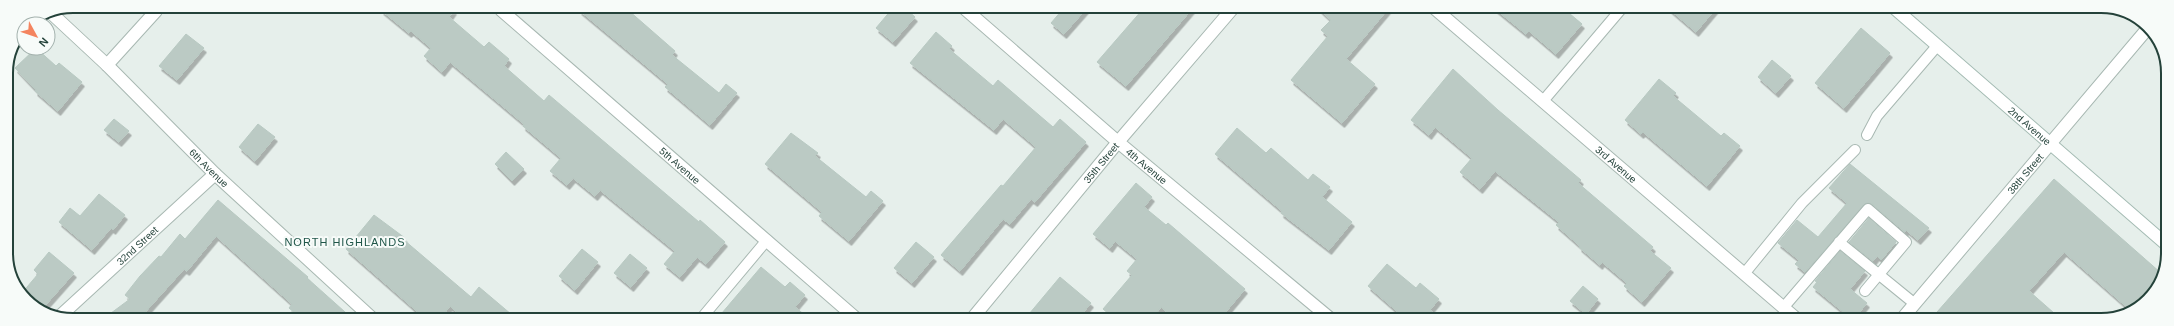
<svg xmlns="http://www.w3.org/2000/svg" width="2174" height="326" font-family="Helvetica,sans-serif">
  <style>
    .building { fill: #bbcac4; stroke: #b8c9c2; filter: url(#shadow) }
    .lines { fill: none; stroke-linecap: round; stroke-linejoin: round }
    .service-casing { stroke: #a8b8b2; stroke-width: 12 }
    .minor-casing { stroke: #a8b8b2; stroke-width: 14 }
    .secondary-casing { stroke: #a4bbb3; stroke-width: 14 }
    .service { stroke: #fff; stroke-width: 10 }
    .minor { stroke: #fff; stroke-width: 12 }
    .secondary { stroke: #fff; stroke-width: 12 }
    .labels { text-anchor: middle; stroke-width: 4; stroke-linejoin: round; paint-order: stroke }
    .street-label { font-size: 10px; fill: #24423a; stroke: #f7fbf9 }
    .neighbourhood-label { font-size: 11px; letter-spacing: 1px; fill: #1f5548; stroke: #f7fbf9 }
    .rim { fill: none; stroke: #24423a; stroke-width: 2 }
  </style>
  <defs>
    <filter id="shadow"><feDropShadow dx="2.5" dy="4.5" stdDeviation="0" flood-color="#0004"/></filter>
  </defs>
  <rect width="100%" height="100%" fill="#e6efeb"/>
  <path class="building" d="M1717,7L1696,32L1668,8Z
    M1318,8H1389L1346,59L1375,84L1342,123L1291,80L1328,36L1321,30L1331,20Z
    M1494,8H1563L1582,24L1556,54L1529,31L1526,34Z
    M892,9H906L915,17L893,42L876,28Z
    M1063,9H1086L1064,34L1051,23Z
    M1143,9H1192L1126,86L1097,62Z
    M381,10H454L449,17L484,47L489,42L509,59L504,66L544,101L549,95L699,222L700,220L725,242L706,264L697,257L680,277L664,264L675,251L600,190L595,196L573,178L567,185L550,171L561,158L523,126L524,124L450,62L442,72L424,56L431,48L411,31L409,33Z
    M579,10H628L675,51L672,55L719,93L726,84L737,93L710,125L665,87L668,84Z
    M1861,28L1890,53L1844,108L1815,83Z
    M936,32L952,46L949,49L993,86L998,80L1053,127L1060,119L1086,142L1035,202L1031,199L1010,224L1003,219L960,271L941,255L1001,185L1003,186L1036,147L1003,119L994,130L910,63Z
    M186,34L204,48L177,80L159,66Z
    M36,48L56,66L59,63L82,82L58,111L35,91L36,90L15,68Z
    M1772,60L1791,76L1776,93L1758,77Z
    M1453,69L1498,110L1581,180L1578,183L1653,247L1650,251L1671,268L1642,302L1624,286L1627,283L1602,262L1600,265L1579,247L1580,246L1556,225L1559,222L1495,171L1480,189L1460,172L1472,158L1435,127L1429,135L1411,120Z
    M1659,79L1676,93L1673,96L1721,136L1724,133L1740,146L1707,186L1643,132L1641,134L1625,120Z
    M114,119L129,131L119,142L104,130Z
    M258,124L275,137L255,161L239,147Z
    M1237,128L1266,153L1271,148L1308,180L1313,174L1330,187L1322,197L1352,222L1329,250L1281,213L1282,211L1215,154Z
    M791,133L818,153L815,156L866,197L871,191L883,201L849,241L819,216L822,212L765,164Z
    M506,152L524,169L512,181L495,164Z
    M1850,164L1929,228L1918,240L1906,230L1905,232L1872,204L1866,203L1805,272L1795,264L1799,260L1778,243L1797,220L1818,237L1847,203L1829,188Z
    M2054,179L2161,273L2145,303L2129,309L2064,252L2029,291L2054,313L2048,320H1930Z
    M1136,183L1152,197L1144,207L1166,225L1168,223L1245,289L1219,320H1176L1161,307L1151,320H1116L1103,309L1132,275L1127,271L1137,259L1115,241L1110,248L1093,234Z
    M99,194L125,215L113,230L111,228L92,250L59,222L70,208L80,216Z
    M218,200L308,277L307,278L354,320H303L289,308L292,304L216,236L187,271L184,269L139,319H103L130,299L125,295L140,276L159,256L161,257L180,234L185,239Z
    M374,215L405,238L404,240L471,297L479,287L518,320H466L450,306L439,320H427L346,249Z
    M1869,218L1896,242L1881,260L1877,256L1873,261L1849,242Z
    M916,242L934,257L912,283L894,268Z
    M582,249L598,262L575,290L559,276Z
    M1840,251L1865,271L1850,289L1867,303L1853,320L1813,287L1817,282L1815,281Z
    M49,252L74,273L42,309L27,300L22,293L38,274L34,270Z
    M630,254L647,268L631,287L614,273Z
    M1387,264L1416,288L1420,283L1439,299L1430,310L1441,320H1407L1368,286Z
    M761,267L785,287L790,282L805,295L795,307L811,320H716Z
    M1060,277L1091,303L1077,320H1024Z
    M1583,286L1598,299L1586,314L1570,301Z"/>
  <g class="lines">
    <g class="service-casing">
      <path id="service" d="M1543,101L1622,8
        M1867,135L1877,116L1937,46
        M1839,242L1915,304
        M1744,274L1802,203L1855,150
        M1783,308L1868,209L1906,242L1865,291
        M700,320L767,240"/>
    </g>
    <g class="minor-casing">
      <g id="minor">
        <path id="s1" d="M1434,8L1798,320"/>
        <path id="s2" d="M965,9L1118,142L1332,320"/>
        <path id="s3" d="M501,10L858,320"/>
        <path id="s4" d="M49,11L107,65L215,174L374,320"/>
        <path d="M107,65L156,11"/>
        <path id="s5" d="M59,317L215,174"/>
        <path id="s6" d="M971,320L1118,142L1233,8"/>
        <path id="s7" d="M1901,320L2148,28"/>
      </g>
    </g>
    <g class="secondary-casing">
      <g id="secondary">
        <path id="s8" d="M1893,7L2167,245"/>
      </g>
    </g>
    <use href="#service" class="service"/>
    <use href="#minor" class="minor"/>
    <use href="#secondary" class="secondary"/>
  </g>
  <g class="labels">
    <g class="street-label">
      <text dy="4" stroke="none"><textPath href="#s8" startOffset="181">2nd Avenue</textPath></text>
      <text dy="4" stroke="none"><textPath href="#s6" startOffset="204">35th Street</textPath></text>
      <text dy="4" stroke="none"><textPath href="#s1" startOffset="240">3rd Avenue</textPath></text>
      <text dy="4" stroke="none"><textPath href="#s3" startOffset="237">5th Avenue</textPath></text>
      <text dy="4" stroke="none"><textPath href="#s2" startOffset="240">4th Avenue</textPath></text>
      <text dy="4" stroke="none"><textPath href="#s4" startOffset="224">6th Avenue</textPath></text>
      <text dy="4" stroke="none"><textPath href="#s7" startOffset="192">38th Street</textPath></text>
      <text dy="4" stroke="none"><textPath href="#s5" startOffset="106">32nd Street</textPath></text>
    </g>
    <g class="neighbourhood-label">
      <text x="345" y="246">NORTH HIGHLANDS</text>
    </g>
  </g>
  <path d="M0 0H2174V326H0ZM73 13H2101A60 60 0 0 1 2161 73V253A60 60 0 0 1 2101 313H73A60 60 0 0 1 13 253V73A60 60 0 0 1 73 13Z" fill="#f7fbf9" fill-rule="evenodd"/>
  <path class="rim" d="M73 13H2101A60 60 0 0 1 2161 73V253A60 60 0 0 1 2101 313H73A60 60 0 0 1 13 253V73A60 60 0 0 1 73 13Z"/>
  <g transform="translate(36 36) rotate(130)"><circle r="19" fill="#f7fbf9" stroke="#a3b1ad"/>
  <path d="M0-3L7 15L0 10L-7 15Z" fill="#f4845f"/>
  <text y="-6" font-size="11" font-weight="bold" text-anchor="middle" fill="#24423a">N</text>
  </g>
</svg>
